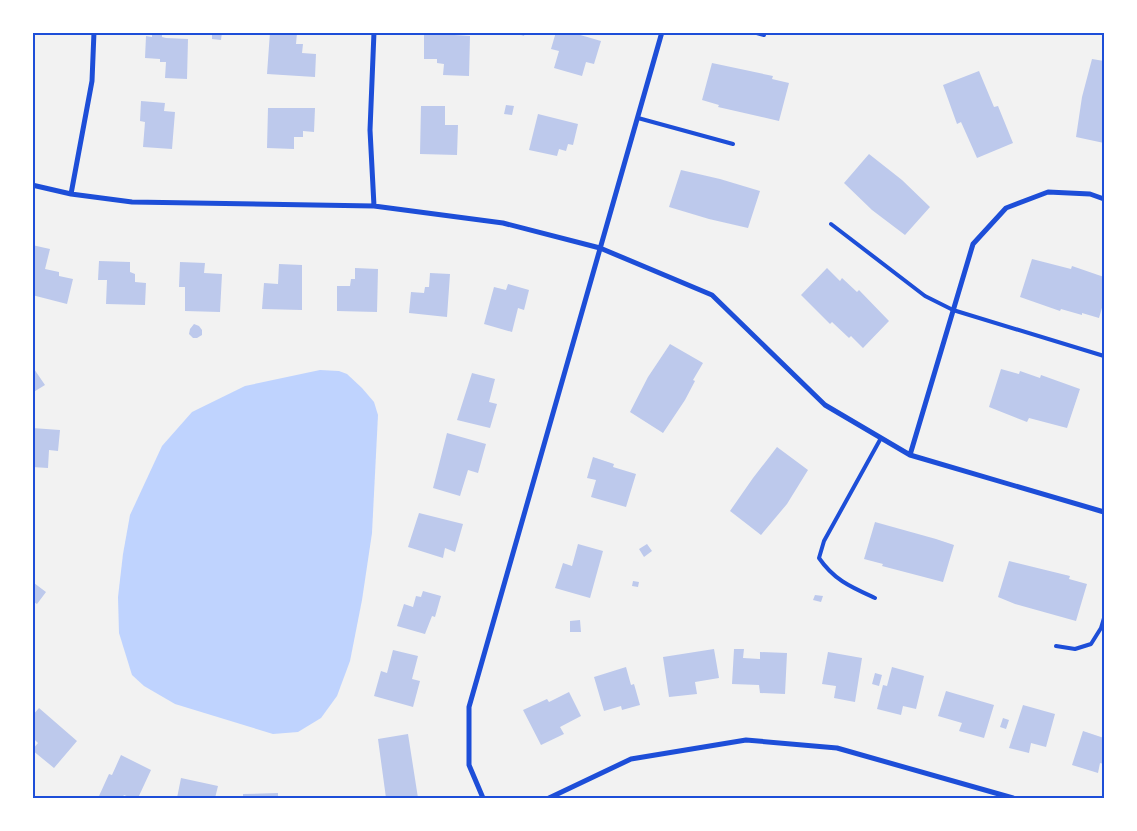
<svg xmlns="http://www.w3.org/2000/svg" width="1137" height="831" font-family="Inter,sans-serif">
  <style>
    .water { fill: #bfd3fe }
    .building { fill: #bdc9ec }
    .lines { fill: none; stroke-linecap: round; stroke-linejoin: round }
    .service { stroke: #1d4ed8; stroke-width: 4 }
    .minor { stroke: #1d4ed8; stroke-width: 5 }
    .neatline { fill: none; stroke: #1d4ed8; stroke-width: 2 }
  </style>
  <rect width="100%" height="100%" fill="#f2f2f2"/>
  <path class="water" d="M320,370L339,371L347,374L362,388L374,402L378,415L372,533L362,600L350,661L337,696L321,718L298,732L273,734L175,704L144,686L132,675L119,633L118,597L123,554L130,515L162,446L192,412L245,386Z"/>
  <path class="building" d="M152,32H162V37L166,38L188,39L187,79L165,78L166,62H160V59L145,58L146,36L152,37Z
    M212,32H222L221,40L212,39Z
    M270,32L297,33L296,44H303L302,53L316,54L315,77L267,74Z
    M512,32H525L524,36Z
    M556,32H570L601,41L594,64L586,62L582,76L554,68L559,51L551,49Z
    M424,33L470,36L469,76L443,75L444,64L437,63V59H424Z
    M1092,59L1104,61V143L1076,137L1082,97Z
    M712,63L773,76L772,79L789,83L779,121L718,107L719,105L702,100Z
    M979,71L994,107L998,106L1013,143L977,158L961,122L957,124L943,85Z
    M141,101L165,103L164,111L175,112L172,149L143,147L145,122L140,121Z
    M506,105L514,106L512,115L504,114Z
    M421,106H445V125H458L457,155L420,154Z
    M268,108H315L314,132L303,131V137H294V149L267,148Z
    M538,114L578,124L573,145L568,144L566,151L559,149L557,156L529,150Z
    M869,154L902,180L930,207L905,235L872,210L844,183Z
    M681,170L720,179L760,191L748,228L709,219L669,207Z
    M32,245L50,249L45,269L59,272V276L73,279L67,304L32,295Z
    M1032,259L1071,269L1072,266L1104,277V301L1099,318L1082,313V315L1061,309L1060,311L1020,297Z
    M99,261L130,262V272L135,274V282L146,283L145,305L106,304L107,280H98Z
    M180,262L205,263L204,273L222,274L220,312L185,311V287H179Z
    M279,264L302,265V310L262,309L264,283L278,284Z
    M355,268L378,269L377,312L337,311V286H350L351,279H355Z
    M827,268L840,281L842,278L857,292L859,290L889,321L863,348L851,336L849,338L832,322L830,324L801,295Z
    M430,273L450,274L447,317L409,313L411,292L424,293L425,287H429Z
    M508,284L529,290L524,310L518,308L512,332L484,324L494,287L506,290Z
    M194,324L199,326L202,330V335L197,338H193L189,334L190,329Z
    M670,344L703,363L693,380L695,381L685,400L663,433L630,412L648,377Z
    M32,366L45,385L32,393Z
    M1001,369L1019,374L1020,371L1040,378L1041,375L1080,389L1067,428L1029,418L1027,422L989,407Z
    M472,373L495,379L489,402L497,404L490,428L457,420Z
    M32,428L60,430L58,451L49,450L48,468L32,467Z
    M447,433L486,444L478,473L468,470L460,496L433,488Z
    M777,447L808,470L787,504L761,535L730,511L753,478Z
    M593,457L614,464L613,467L636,474L626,507L591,497L596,480L587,478Z
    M419,513L463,524L455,552L445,548L443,558L408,547Z
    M875,522L936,539L954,545L943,582L882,566L883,564L864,559Z
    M578,544L603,551L590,598L555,588L563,563L572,566Z
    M647,544L652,551L644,557L639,549Z
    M1009,561L1070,576L1069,579L1087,584L1076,621L1015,604L998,597Z
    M633,581L639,582L638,587L632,586Z
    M34,583L46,592L37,604L32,601V585Z
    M423,591L441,596L435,617L432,616L425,634L397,626L404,604L413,607L416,596L421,597Z
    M815,595L823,596L821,602L813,600Z
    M580,620L581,632H570V621Z
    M714,649L719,678L695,682L697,694L669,697L663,657Z
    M734,649H744L743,658L760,659V652L787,653L785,694L760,693L759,685L732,684Z
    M393,650L418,656L412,679L420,681L413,707L374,696L381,671L387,673Z
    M828,652L862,658L855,702L834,698L836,686L822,684Z
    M626,667L631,685L634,684L640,705L622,710L621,706L604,711L594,677Z
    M892,667L924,676L916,709L903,706L901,715L877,709L883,685L887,686Z
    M875,673L882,675L879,686L872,684Z
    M946,691L994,705L984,738L959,731L962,723L938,716Z
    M569,692L581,716L560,727L564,734L541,745L523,710L547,699L549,702Z
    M1023,705L1055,714L1046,747L1031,743L1029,753L1009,748Z
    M39,708L77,741L54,768L32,750L38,743L32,737V716Z
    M1003,718L1009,720L1006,729L1000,727Z
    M1083,731L1104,738V764L1100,763L1098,773L1072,765Z
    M408,734L418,798H386L378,739Z
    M121,755L151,770L138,798H132L124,795L122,798H104L99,796L109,774L112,775Z
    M181,778L218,786L215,798H177Z
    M278,793V798H243V794Z"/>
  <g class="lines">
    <path class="service" d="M753,32L764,35
      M638,118L733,144
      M831,224L925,296L953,310L1104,356
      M875,598C851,587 834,580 819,558L824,541L881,438
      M1056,646L1075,649L1091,644L1101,628L1104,618"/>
    <path class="minor" d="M374,32L370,130L374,206
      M32,185L71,194L132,202L374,206L503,223L600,248L712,295L825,405L910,455L1104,512
      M71,194L92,81L94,32
      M910,455L973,244L1006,208L1048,192L1090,194L1104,199
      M483,798L469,765V707L662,32
      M549,798L631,759L746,740L837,748L1013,798"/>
  </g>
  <rect width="1137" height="831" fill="none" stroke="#ffffff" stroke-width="68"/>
  <rect x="34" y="34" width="1069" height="763" class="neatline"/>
</svg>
